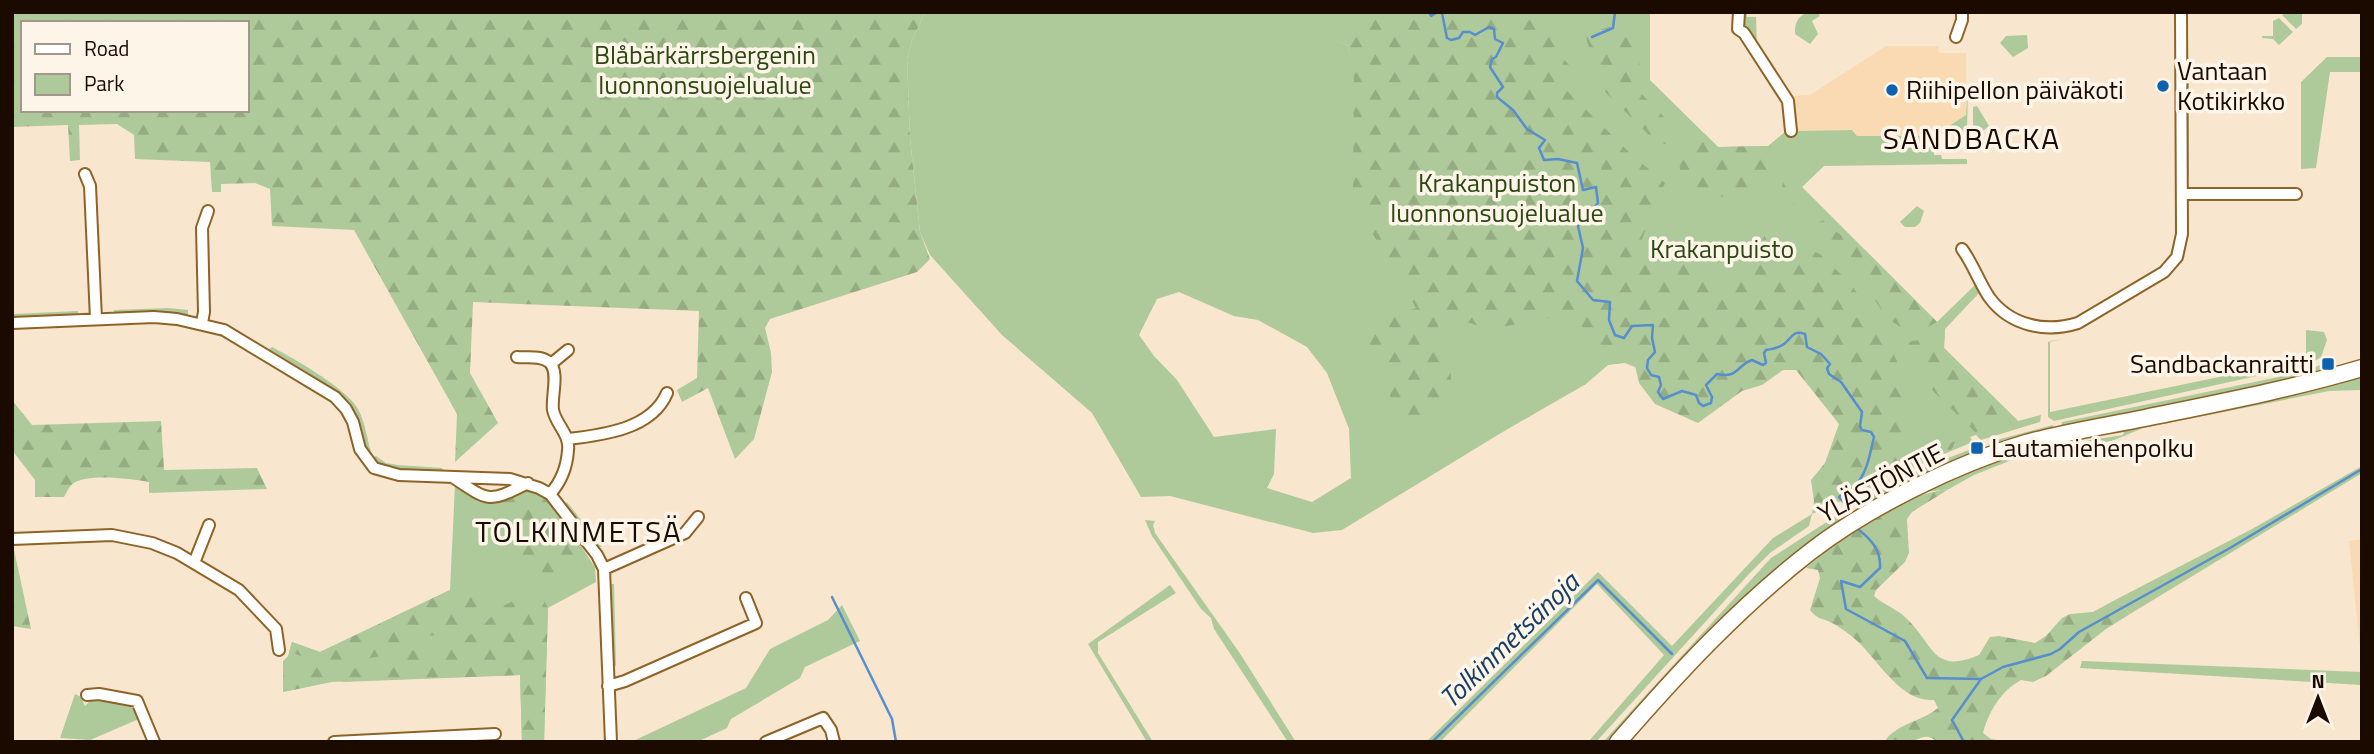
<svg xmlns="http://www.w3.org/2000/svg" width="2374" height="754" font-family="'Titillium Web',sans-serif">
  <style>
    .built { fill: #fadab2 }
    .green { fill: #aeca9a; fill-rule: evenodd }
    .forest { fill: url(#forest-firs); fill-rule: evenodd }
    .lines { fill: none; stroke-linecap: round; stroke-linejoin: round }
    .stream { stroke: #578ecd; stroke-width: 2.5 }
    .minor-casing { stroke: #8e6326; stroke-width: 14 }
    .secondary-casing { stroke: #8e6326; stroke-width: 19 }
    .minor { stroke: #fff; stroke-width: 10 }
    .secondary { stroke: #fff; stroke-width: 16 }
    .poi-dot { fill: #0d61af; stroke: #fef5e9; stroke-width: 2.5 }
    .labels { text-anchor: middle; stroke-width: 7; stroke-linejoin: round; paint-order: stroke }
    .park-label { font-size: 26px; fill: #2c4713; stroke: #fef5e9 }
    .poi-label { font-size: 26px; fill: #1a0a00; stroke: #fef5e9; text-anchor: start }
    .street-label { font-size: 26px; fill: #1a0a00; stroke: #fef5e9 }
    .water-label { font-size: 28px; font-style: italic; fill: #163d67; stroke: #fef5e9 }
    .quarter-label { font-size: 30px; letter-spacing: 2px; fill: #1a0a00; stroke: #fef5e9 }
  </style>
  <defs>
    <pattern id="forest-firs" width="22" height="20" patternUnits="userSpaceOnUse" patternTransform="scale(1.75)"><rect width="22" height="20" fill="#aeca9a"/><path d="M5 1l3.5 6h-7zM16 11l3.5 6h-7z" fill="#95ac83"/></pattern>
  </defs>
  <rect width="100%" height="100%" fill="#f9e6ce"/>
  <path class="built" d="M1886,46H1938L1939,53H1966V115L1934,136H1856L1852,130L1795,131L1794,104L1789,96L1810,95Z
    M2362,539V666L2349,541Z"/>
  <path class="green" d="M925,12H1650V80L1718,147L1768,146L1786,131H1793L1852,130L1857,136H1934L1966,115L1968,84L1967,133L1941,134V150L1934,151V155H1941L1942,159H1967V164L1824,166L1802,187L1937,322L1976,284L1980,292L1945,329L1944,348L2018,421L2041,415L2040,422L1981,440L1976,435L1970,437L1973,442L1951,451L1955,443L1909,456L1827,368L1650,373L1625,363L1608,365L1586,384L1501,433L1342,530L1313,533L1170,496L1141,497L1092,413L1002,335L930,255L920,232L910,138L907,59L912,41ZM1351,27L1353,61L1347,45L1332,39ZM1179,292L1234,316L1258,320L1307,347L1327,373L1349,429L1351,478L1312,502L1267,488L1274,474L1276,429L1214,437L1177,380L1154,356L1139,335L1157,299Z
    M1743,12H1747V17H1756L1757,48L1743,23Z
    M1807,12H1817L1820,16L1812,21L1818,34L1810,44L1795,34C1795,22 1797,18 1807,12Z
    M2285,12H2302V24L2296,29L2282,15Z
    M2279,18L2293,32L2279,45L2273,39L2262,38V36H2273V21Z
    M2027,35L2028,48L2013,57L2000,43L2006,36Z
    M2186,57L2189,58V176H2186Z
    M2327,57H2362V72H2330L2316,168L2301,169V82Z
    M1977,106L1989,126L1978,135L1973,132V107Z
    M1917,206L1924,211L1920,223L1915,227H1905L1900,222Z
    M169,308L188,310V315L160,312L114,313V310Z
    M78,311V315L12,318V314Z
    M2306,330L2324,332L2327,340L2321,357L2310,364L2054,421L2048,417V342L2064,339L2050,341V412L2306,359Z
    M272,347C295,359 346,388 358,409C365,422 367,438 371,452L369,454L366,450C361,437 361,422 353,409C340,389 291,363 269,349Z
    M2322,364L2324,368L2293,380L2181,405L2061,427L2062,422L2307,371Z
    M2362,375V390L2329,391L2143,428L2112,441L2032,452L1974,475L1949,489L1925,492L2003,456L2058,442L2059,445L2123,435L2124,432L2136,426Z
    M2053,425L2054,429L1994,444L1993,441Z
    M1971,449L1973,452L1896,492L1895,483L1928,466Z
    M376,456L386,463L398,465L442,468L444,472C422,471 389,476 372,458Z
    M2362,466V473L2130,614L2115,600L2252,529Z
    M455,485L477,497L527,490L548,500L595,567L596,582L548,608L544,742H522L520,675L328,682L283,692V661L288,656L292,642L320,652L450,590Z
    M1883,489H1886L1888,497L1863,511L1859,502Z
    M567,502L602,547H598L565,504Z
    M1812,514L1809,526L1770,553L1748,575L1596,742H1588L1664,655L1597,584L1440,742H1426L1598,572L1672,646L1773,538Z
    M1839,514L1844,522L1689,655L1609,742H1603L1771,558Z
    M1145,520L1155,521L1153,525L1155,533L1239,652L1296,742H1288L1214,629L1211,618L1201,609L1152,536Z
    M610,584H614L616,666L613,664Z
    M1170,585L1176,593L1098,642V653L1153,742H1147L1088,644Z
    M842,605L860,641L805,667L800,678L731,719L727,728L697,742H631L746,688L770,649L828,620Z
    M2082,661L2362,672V685L2080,668Z
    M75,694L81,697L85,706L93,698C112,701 132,699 139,719L90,740L60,738Z"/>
  <path class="forest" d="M12,12H925L912,41L907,59L910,138L920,232L930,259L917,272L770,319L765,328L771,353L772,372L754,439L735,459L708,388L682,402L677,390L697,378L699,311L473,302L470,373L498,423L455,462L457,414L354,230L272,226L270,189L255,183L221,184V192H212L210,162L135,159L134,135L117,124L79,125L80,160L70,161L68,125L12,127ZM23,23H247V110H23Z
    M1375,12H1536L1564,47L1562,57L1578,75L1561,85L1632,155L1665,183L1640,244L1738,286L1767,231L1820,254L1849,282L1871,311L1886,337L1903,375V412L1900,443L1910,456L1956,441L1951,451L1892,478L1893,467L1884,466L1880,472L1883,478L1881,483L1812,514L1814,501L1811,480L1825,463L1839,424L1796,370H1783L1762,385L1742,391L1698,423L1655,404L1639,383L1631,349C1588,348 1596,345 1572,313L1526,323L1486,329L1470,323L1439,325L1435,333L1450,356L1452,402L1415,417L1397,412L1360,329L1416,308L1361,214L1353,186L1354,65L1347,45L1331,39Z
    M1614,26C1638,27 1638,59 1643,78L1636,88L1665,118L1676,140L1669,145L1656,142L1602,89L1586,38L1602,29Z
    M1704,133L1718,147L1769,146C1769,160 1771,171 1765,184C1751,211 1687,194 1680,169C1678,160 1686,145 1691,138Z
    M1786,175L1791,176L1797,189L1791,215C1776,206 1780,189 1786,175Z
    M1824,220L1833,230L1865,250L1937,322C1924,330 1916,333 1901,327C1880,317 1871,289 1856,273C1846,263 1820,246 1816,234C1815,231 1817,227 1817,223Z
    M1945,329L1944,348L2018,421L1975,432L1927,385C1920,369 1931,345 1939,330Z
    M1927,339L1919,368L1917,371L1913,369L1899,343Z
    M12,400L32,425L161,421L164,470L257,468L267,489L149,493V482C132,479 89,473 74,483C69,486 67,492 64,497H35V480L12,450Z
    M1949,489L1912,512L1907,519L1909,553L1905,562L1876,590L1874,596C1884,605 1897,609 1906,618C1934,644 1932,675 1979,655L1990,637L1999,636L2035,643L2046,636L2062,618L2070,614L2093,612L2115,600L2130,614L2106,629L2046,676L2033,682L2021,680C2001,691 1989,711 1983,733L1991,739L2008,742H1937C1926,732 1921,739 1909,742C1901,743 1891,742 1884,742C1897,723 1921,722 1938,708L1934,700C1898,703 1876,654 1850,635C1845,631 1838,626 1832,623C1821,617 1819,621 1810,610L1820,578L1818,570L1806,568C1847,534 1895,496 1949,489Z
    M521,491C553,488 573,534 588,557L569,570L544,582L508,545L500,527L502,500Z
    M12,545H13L31,629L12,626Z
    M450,590L494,602L478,620L458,632L422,637L386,655L337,664L317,661L289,652L292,642L320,652Z
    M539,590L548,608L544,742H522L520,675L342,682L349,670L392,659L425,645L462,640L483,626L498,608Z
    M283,661L334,671L332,682L283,692Z"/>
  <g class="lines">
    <path class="stream" d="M1429,12L1431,16L1438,12
      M1440,12L1442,13L1447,38L1451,40L1459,38L1463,32H1470L1475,35L1489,27L1494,29L1495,39L1503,43L1496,57L1492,59L1490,67L1503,87L1497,93V97L1513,110L1527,129L1545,140L1539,148L1544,160L1558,159L1577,163L1583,190L1596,187L1598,203L1578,226L1583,248L1577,281L1593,300L1610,302L1609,320L1615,335L1624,338L1632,326L1653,325L1652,338L1655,352L1648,360L1647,368L1651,375L1659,377L1661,385L1658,392L1663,399L1682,391L1696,395L1699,403L1703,406L1711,403L1712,397L1706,385L1717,374C1738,379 1737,365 1752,360L1763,365L1766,363L1764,353L1766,350C1772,349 1779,348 1784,344C1793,337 1792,330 1805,334L1807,347L1821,354L1830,364L1827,368L1829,374L1841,382L1862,412L1860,426L1862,430L1871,432L1874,437C1870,453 1868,470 1857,484C1852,490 1844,491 1839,497L1844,503
      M1592,37L1613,28L1615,12
      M1859,530C1872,540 1881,551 1880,568L1860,587L1841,581L1846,609L1905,641L1927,678L1981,679L1952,720L1964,742
      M832,597L892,719L896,742
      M1981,679L2003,667L2051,654L2060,649L2079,632L2230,548L2362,469
      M1432,742L1598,580L1672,654"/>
    <g class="minor-casing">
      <path id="minor" d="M1739,12L1738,29L1744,33L1788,101L1791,131
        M1956,37L1962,20V12
        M85,174L90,186L96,319
        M2182,194H2296
        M1962,249C1973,264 1979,282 1989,297C2010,326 2046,333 2078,323L2164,272L2177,257L2182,234L2181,12
        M12,323L154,317L177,319L224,330L335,397L346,409L353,422L360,449L374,468L399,475L510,479L539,488L550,494L597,555L604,569L611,742
        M202,323L204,312L202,228L208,211
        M517,357C527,358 540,355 549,362C560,371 551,397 553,410C556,425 570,434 568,450C567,466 561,482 550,494
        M551,364L568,350
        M568,439C603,435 652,429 667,393
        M454,478C491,503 489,502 528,483
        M12,539L112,535L152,543L177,553L239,590L276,629L279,650
        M194,563L209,525
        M604,569L685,533L698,517
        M608,686L625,681L756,623L746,598
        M87,695L99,694L137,701L154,742
        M334,742L495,734
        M766,742L823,718L831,730L834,742"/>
    </g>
    <g class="secondary-casing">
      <path id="secondary" d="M1618,742C1677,674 1739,607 1810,552C1868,507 1956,464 2026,443C2065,432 2106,426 2145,418C2218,403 2291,389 2362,368"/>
    </g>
    <use href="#minor" class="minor"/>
    <use href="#secondary" class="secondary"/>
  </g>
  <g class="poi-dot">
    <circle cx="2163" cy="86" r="7"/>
    <circle cx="1892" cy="90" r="7"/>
    <rect x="2321" y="357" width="14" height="14" rx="3.5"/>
    <rect x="1970" y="441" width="14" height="14" rx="3.5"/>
  </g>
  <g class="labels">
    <g class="park-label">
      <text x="705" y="64">Blåbärkärrsbergenin<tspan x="705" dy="30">luonnonsuojelualue</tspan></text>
      <text x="1497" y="192">Krakanpuiston<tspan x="1497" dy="30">luonnonsuojelualue</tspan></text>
      <text x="1722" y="258">Krakanpuisto</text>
    </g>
    <g class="poi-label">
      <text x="2177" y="80">Vantaan<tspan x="2177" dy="30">Kotikirkko</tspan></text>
      <text x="1906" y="99">Riihipellon päiväkoti</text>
      <text x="2314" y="373" text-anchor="end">Sandbackanraitti</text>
      <text x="1991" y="457">Lautamiehenpolku</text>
    </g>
    <g class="street-label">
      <text transform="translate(1881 483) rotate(-28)" y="9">YLÄSTÖNTIE</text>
    </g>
    <g class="water-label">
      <text transform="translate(1509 640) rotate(-44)" y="10">Tolkinmetsänoja</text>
    </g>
    <g class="quarter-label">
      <text x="1972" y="149">SANDBACKA</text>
      <text x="579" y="542">TOLKINMETSÄ</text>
    </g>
  </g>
  <rect width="2374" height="754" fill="none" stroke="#1a0a00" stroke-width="28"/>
  <rect x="21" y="21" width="228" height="91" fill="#fef5e9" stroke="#a3978c" stroke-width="2"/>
  <rect x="35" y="44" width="35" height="10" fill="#ffffff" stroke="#a3978c" stroke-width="2"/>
  <text x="84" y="56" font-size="21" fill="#1a0a00">Road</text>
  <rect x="35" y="74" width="35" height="21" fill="#aeca9a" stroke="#a3978c" stroke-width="2"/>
  <text x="84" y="91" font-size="21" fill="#1a0a00">Park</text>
  <g transform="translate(2318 698)" stroke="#fef5e9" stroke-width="5" paint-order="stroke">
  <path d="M0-5L12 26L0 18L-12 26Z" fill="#1a0a00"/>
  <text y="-10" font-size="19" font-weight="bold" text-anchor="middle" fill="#1a0a00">N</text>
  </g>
</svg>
